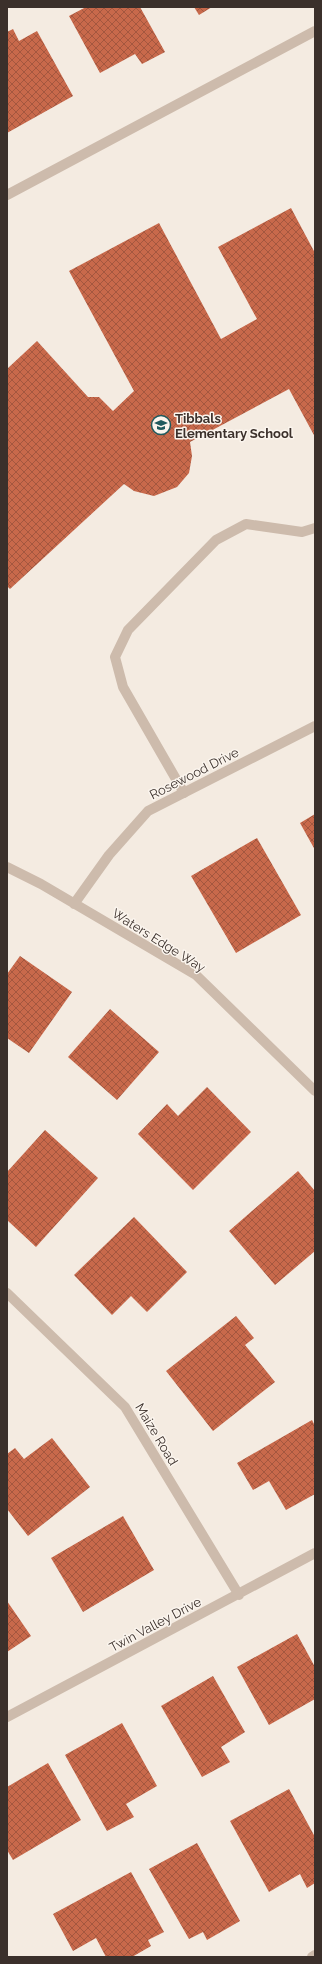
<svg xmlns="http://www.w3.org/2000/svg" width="322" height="1964" font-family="Raleway,sans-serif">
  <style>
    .building { fill: url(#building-cross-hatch) }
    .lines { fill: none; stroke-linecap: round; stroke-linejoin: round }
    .lane { stroke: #cdbbac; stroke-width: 10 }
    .street { stroke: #cdbbac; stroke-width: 10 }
    .labels { text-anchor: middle; stroke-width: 3; stroke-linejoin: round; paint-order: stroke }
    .poi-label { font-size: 13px; font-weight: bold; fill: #3b302b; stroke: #fbf5ee; text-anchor: start }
    .street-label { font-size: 13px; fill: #3b302b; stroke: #fbf5ee }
  </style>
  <defs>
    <pattern id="building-cross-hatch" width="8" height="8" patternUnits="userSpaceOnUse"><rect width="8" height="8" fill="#c8694b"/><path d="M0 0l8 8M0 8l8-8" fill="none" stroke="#a4573f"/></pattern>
  </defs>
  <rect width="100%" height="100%" fill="#f4ebe1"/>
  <path class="building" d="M86,7H140L165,52L142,64L135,54L100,73L69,16Z
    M194,7H212L199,15Z
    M13,29L19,41L37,31L73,96L7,133V32Z
    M291,208L315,253V437L289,389L190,442L192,456L189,473L177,487L154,496L134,491L124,484L10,589L7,586V369L37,341L88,397H99L113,411L134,391L69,271L159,223L221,339L257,319L218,247Z
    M315,814V850L300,823Z
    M257,838L301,915L236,953L191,876Z
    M20,956L72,992L29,1053L7,1038V974Z
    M110,1009L159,1052L117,1100L68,1057Z
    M207,1087L251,1132L193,1190L138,1134L167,1104L178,1116Z
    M45,1130L98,1178L36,1247L7,1220V1172Z
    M298,1171L315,1191V1251L275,1285L229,1231Z
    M134,1217L187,1272L147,1312L131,1296L112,1315L74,1275Z
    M236,1316L254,1338L245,1345L275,1382L213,1431L166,1371Z
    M312,1420L315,1426V1494L286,1510L269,1481L253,1490L237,1463Z
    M52,1438L90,1487L28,1536L7,1509V1454L15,1448L24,1459Z
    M123,1516L154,1570L83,1612L51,1558Z
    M7,1601L31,1636L7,1652Z
    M297,1634L315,1667V1699L269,1725L237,1667Z
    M213,1676L245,1732L221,1747L230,1762L202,1777L161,1706Z
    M122,1723L157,1786L126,1804L134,1817L107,1831L65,1755Z
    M48,1763L81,1820L13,1860L7,1850V1787Z
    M289,1789L315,1837V1883L307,1888L300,1874L269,1892L230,1821Z
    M197,1843L240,1921L207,1940L203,1932L189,1939L149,1869Z
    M131,1872L164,1932L148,1940L151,1946L132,1957H106L96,1938L73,1951L53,1914Z"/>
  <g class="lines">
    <path class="lane" d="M7,195L315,31
      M184,793L123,687L115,657L128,630L216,540L246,524L302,532L315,528"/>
    <path class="street" d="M7,867L41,884L196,975L315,1091
      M74,904L109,855L148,811L315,726
      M7,1293L125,1407L239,1595
      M7,1717L315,1553
      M312,1957L315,1955"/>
  </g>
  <defs>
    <g id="school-ring" transform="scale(1)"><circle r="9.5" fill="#fbf5ee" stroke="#1f5a5e" stroke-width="1.5"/><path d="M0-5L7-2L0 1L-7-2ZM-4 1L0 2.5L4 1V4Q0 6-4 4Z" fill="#1f5a5e"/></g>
  </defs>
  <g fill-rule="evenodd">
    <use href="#school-ring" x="161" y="425"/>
  </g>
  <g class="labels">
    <g class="poi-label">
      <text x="175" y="423">Tibbals<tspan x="175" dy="15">Elementary School</tspan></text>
    </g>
    <g class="street-label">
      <text transform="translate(194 773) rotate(-27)" y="5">Rosewood Drive</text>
      <text transform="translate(159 940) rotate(32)" y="5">Waters Edge Way</text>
      <text transform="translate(157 1434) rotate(59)" y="5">Maize Road</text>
      <text transform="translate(155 1624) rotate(-28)" y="5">Twin Valley Drive</text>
    </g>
  </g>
  <rect width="322" height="1964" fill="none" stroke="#3b302b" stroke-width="16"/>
</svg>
